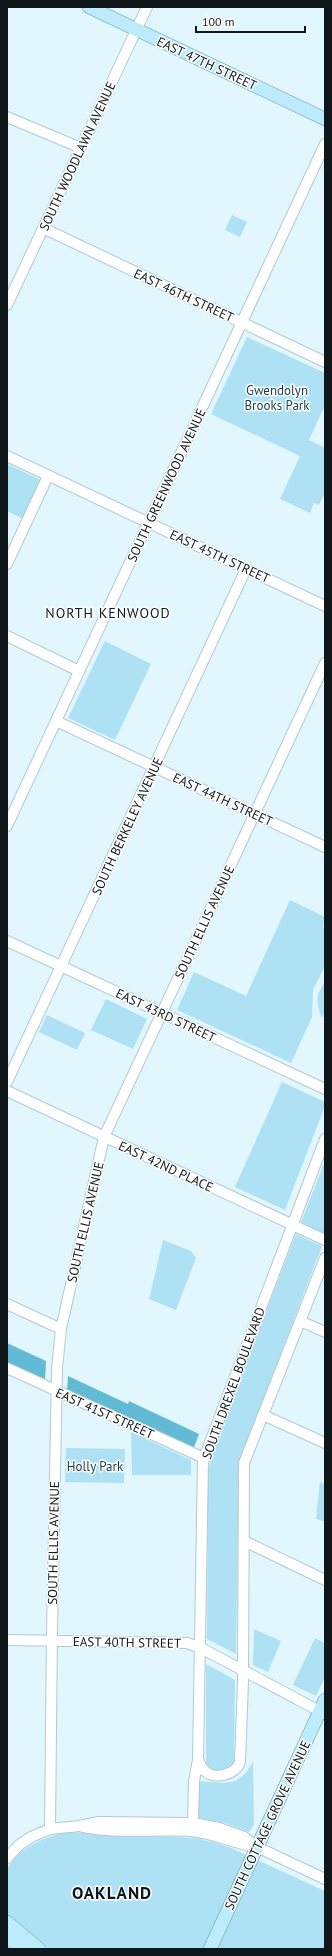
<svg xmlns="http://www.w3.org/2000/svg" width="332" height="1956" font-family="'PT Sans',sans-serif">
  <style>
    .green { fill: #ade1f3 }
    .forest { fill: #62bad5 }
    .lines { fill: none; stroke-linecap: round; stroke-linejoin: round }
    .minor-casing { stroke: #b1c9d2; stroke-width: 12 }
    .major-casing { stroke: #6399ab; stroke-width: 14 }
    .minor { stroke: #fff; stroke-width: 10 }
    .major { stroke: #bcecfb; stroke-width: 13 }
    .labels { text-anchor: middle; stroke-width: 3; stroke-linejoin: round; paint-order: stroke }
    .street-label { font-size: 13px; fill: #0f171a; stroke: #fff }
    .park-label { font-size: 13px; fill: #163e4a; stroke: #fff }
    .neighbourhood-label { font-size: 14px; letter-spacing: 1px; fill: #0f171a; stroke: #fff }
    .district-label { font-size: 17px; font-weight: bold; letter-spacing: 1px; fill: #0f171a; stroke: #fff }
  </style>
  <rect width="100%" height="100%" fill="#e2f6fd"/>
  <path class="green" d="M232,215L247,222L240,237L225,230Z
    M247,337L325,373V405L309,440L325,448V492L319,505L314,503L310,513L280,499L300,456L211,414Z
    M7,464L39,479L40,482L23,519L7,511Z
    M105,641L151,664L115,740L68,718Z
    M290,900L325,917L323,927L325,928V966L313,990L312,1017L291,1063L177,1010L194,972L246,996Z
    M325,982V1012L322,1018C316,1003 315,996 325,982Z
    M106,999L147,1019L133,1049L91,1030Z
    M47,1015L85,1033L77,1050L39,1032Z
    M282,1082L325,1102V1106L285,1210L235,1187Z
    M325,1161V1234L301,1222Z
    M296,1234L322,1246L239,1463L236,1654L207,1639L208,1474L212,1452Z
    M163,1240L191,1251L196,1258L176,1310L149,1299Z
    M131,1432L191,1460V1475H132Z
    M66,1448L125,1449L124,1483L65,1482Z
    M320,1482L325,1484V1522L316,1519Z
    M254,1629L281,1641L268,1672L253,1665Z
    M315,1638L325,1643V1677L316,1696L293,1685Z
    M206,1664L235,1680L234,1763L228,1770H213L206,1765Z
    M253,1761L254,1825L249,1832L225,1823L198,1818L199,1781C226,1783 240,1788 253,1761Z
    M67,1832L196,1838L216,1843L229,1847L325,1891V1949H49L7,1915C7,1906 5,1874 8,1868C18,1847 46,1837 67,1832Z"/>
  <path class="forest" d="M7,1343L46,1361L45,1381L7,1363Z
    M68,1376L128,1404L129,1401L199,1434L193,1450L67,1390Z"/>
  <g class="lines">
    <g class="minor-casing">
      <path id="minor" d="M7,117L81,148
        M43,228L325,362
        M7,305L147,7
        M7,456L325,606
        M7,564L48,476
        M7,636L79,671
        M56,721L325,847
        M7,826L325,144
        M7,941L325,1089
        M7,1082L246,569
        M7,1091L325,1240
        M7,1304L61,1329
        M300,1321L325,1332
        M7,1368L204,1458
        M263,1415L325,1443
        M244,1541L325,1580
        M7,1640L187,1643L201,1648L325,1714
        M198,1760C200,1763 201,1768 205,1771C214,1780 236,1775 240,1762L243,1681L244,1463L325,1258
        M193,1823L194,1781L198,1760L203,1461L325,1139
        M83,1827C119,1834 155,1829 191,1831C214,1833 235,1844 257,1847
        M50,1829L52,1632L57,1368L61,1329L104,1137L325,663
        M7,1858L19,1845L31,1837L50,1829L79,1826L99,1822L193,1823L219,1828L244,1837L257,1847L325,1879"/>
    </g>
    <g class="major-casing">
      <path id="major" d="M89,7L325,119
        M7,1922L39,1949
        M7,1936L22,1949
        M210,1949L325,1700"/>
    </g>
    <use href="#minor" class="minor"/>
    <use href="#major" class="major"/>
  </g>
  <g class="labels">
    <g class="street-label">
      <text transform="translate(207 63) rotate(25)" y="5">EAST 47TH STREET</text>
      <text transform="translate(77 156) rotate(-65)" y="5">SOUTH WOODLAWN AVENUE</text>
      <text transform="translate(184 295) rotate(25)" y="5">EAST 46TH STREET</text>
      <text transform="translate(166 485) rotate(-65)" y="5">SOUTH GREENWOOD AVENUE</text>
      <text transform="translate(220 556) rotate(25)" y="5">EAST 45TH STREET</text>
      <text transform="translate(223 799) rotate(25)" y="5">EAST 44TH STREET</text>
      <text transform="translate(127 826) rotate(-65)" y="5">SOUTH BERKELEY AVENUE</text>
      <text transform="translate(204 922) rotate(-65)" y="5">SOUTH ELLIS AVENUE</text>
      <text transform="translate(166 1015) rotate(25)" y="5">EAST 43RD STREET</text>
      <text transform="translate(166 1166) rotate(25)" y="5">EAST 42ND PLACE</text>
      <text transform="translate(85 1222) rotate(-77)" y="5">SOUTH ELLIS AVENUE</text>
      <text transform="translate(233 1383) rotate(-70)" y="5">SOUTH DREXEL BOULEVARD</text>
      <text transform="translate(105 1413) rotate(24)" y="5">EAST 41ST STREET</text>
      <text transform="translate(53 1543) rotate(-89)" y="5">SOUTH ELLIS AVENUE</text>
      <text transform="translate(127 1642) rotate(1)" y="5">EAST 40TH STREET</text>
      <text transform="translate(267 1825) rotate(-65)" y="5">SOUTH COTTAGE GROVE AVENUE</text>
    </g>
    <g class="park-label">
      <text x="277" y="395">Gwendolyn<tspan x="277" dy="15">Brooks Park</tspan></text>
      <text x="95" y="1471">Holly Park</text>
    </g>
    <g class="neighbourhood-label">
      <text x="108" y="618">NORTH KENWOOD</text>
    </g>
    <g class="district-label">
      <text x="112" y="1899">OAKLAND</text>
    </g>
  </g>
  <rect width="332" height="1956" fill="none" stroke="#0f171a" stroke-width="16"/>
  <path d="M196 26v6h109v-6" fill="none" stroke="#0f171a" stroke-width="2"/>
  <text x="202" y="26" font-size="12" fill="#0f171a" stroke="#ffffff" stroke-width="3" paint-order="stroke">100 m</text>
</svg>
